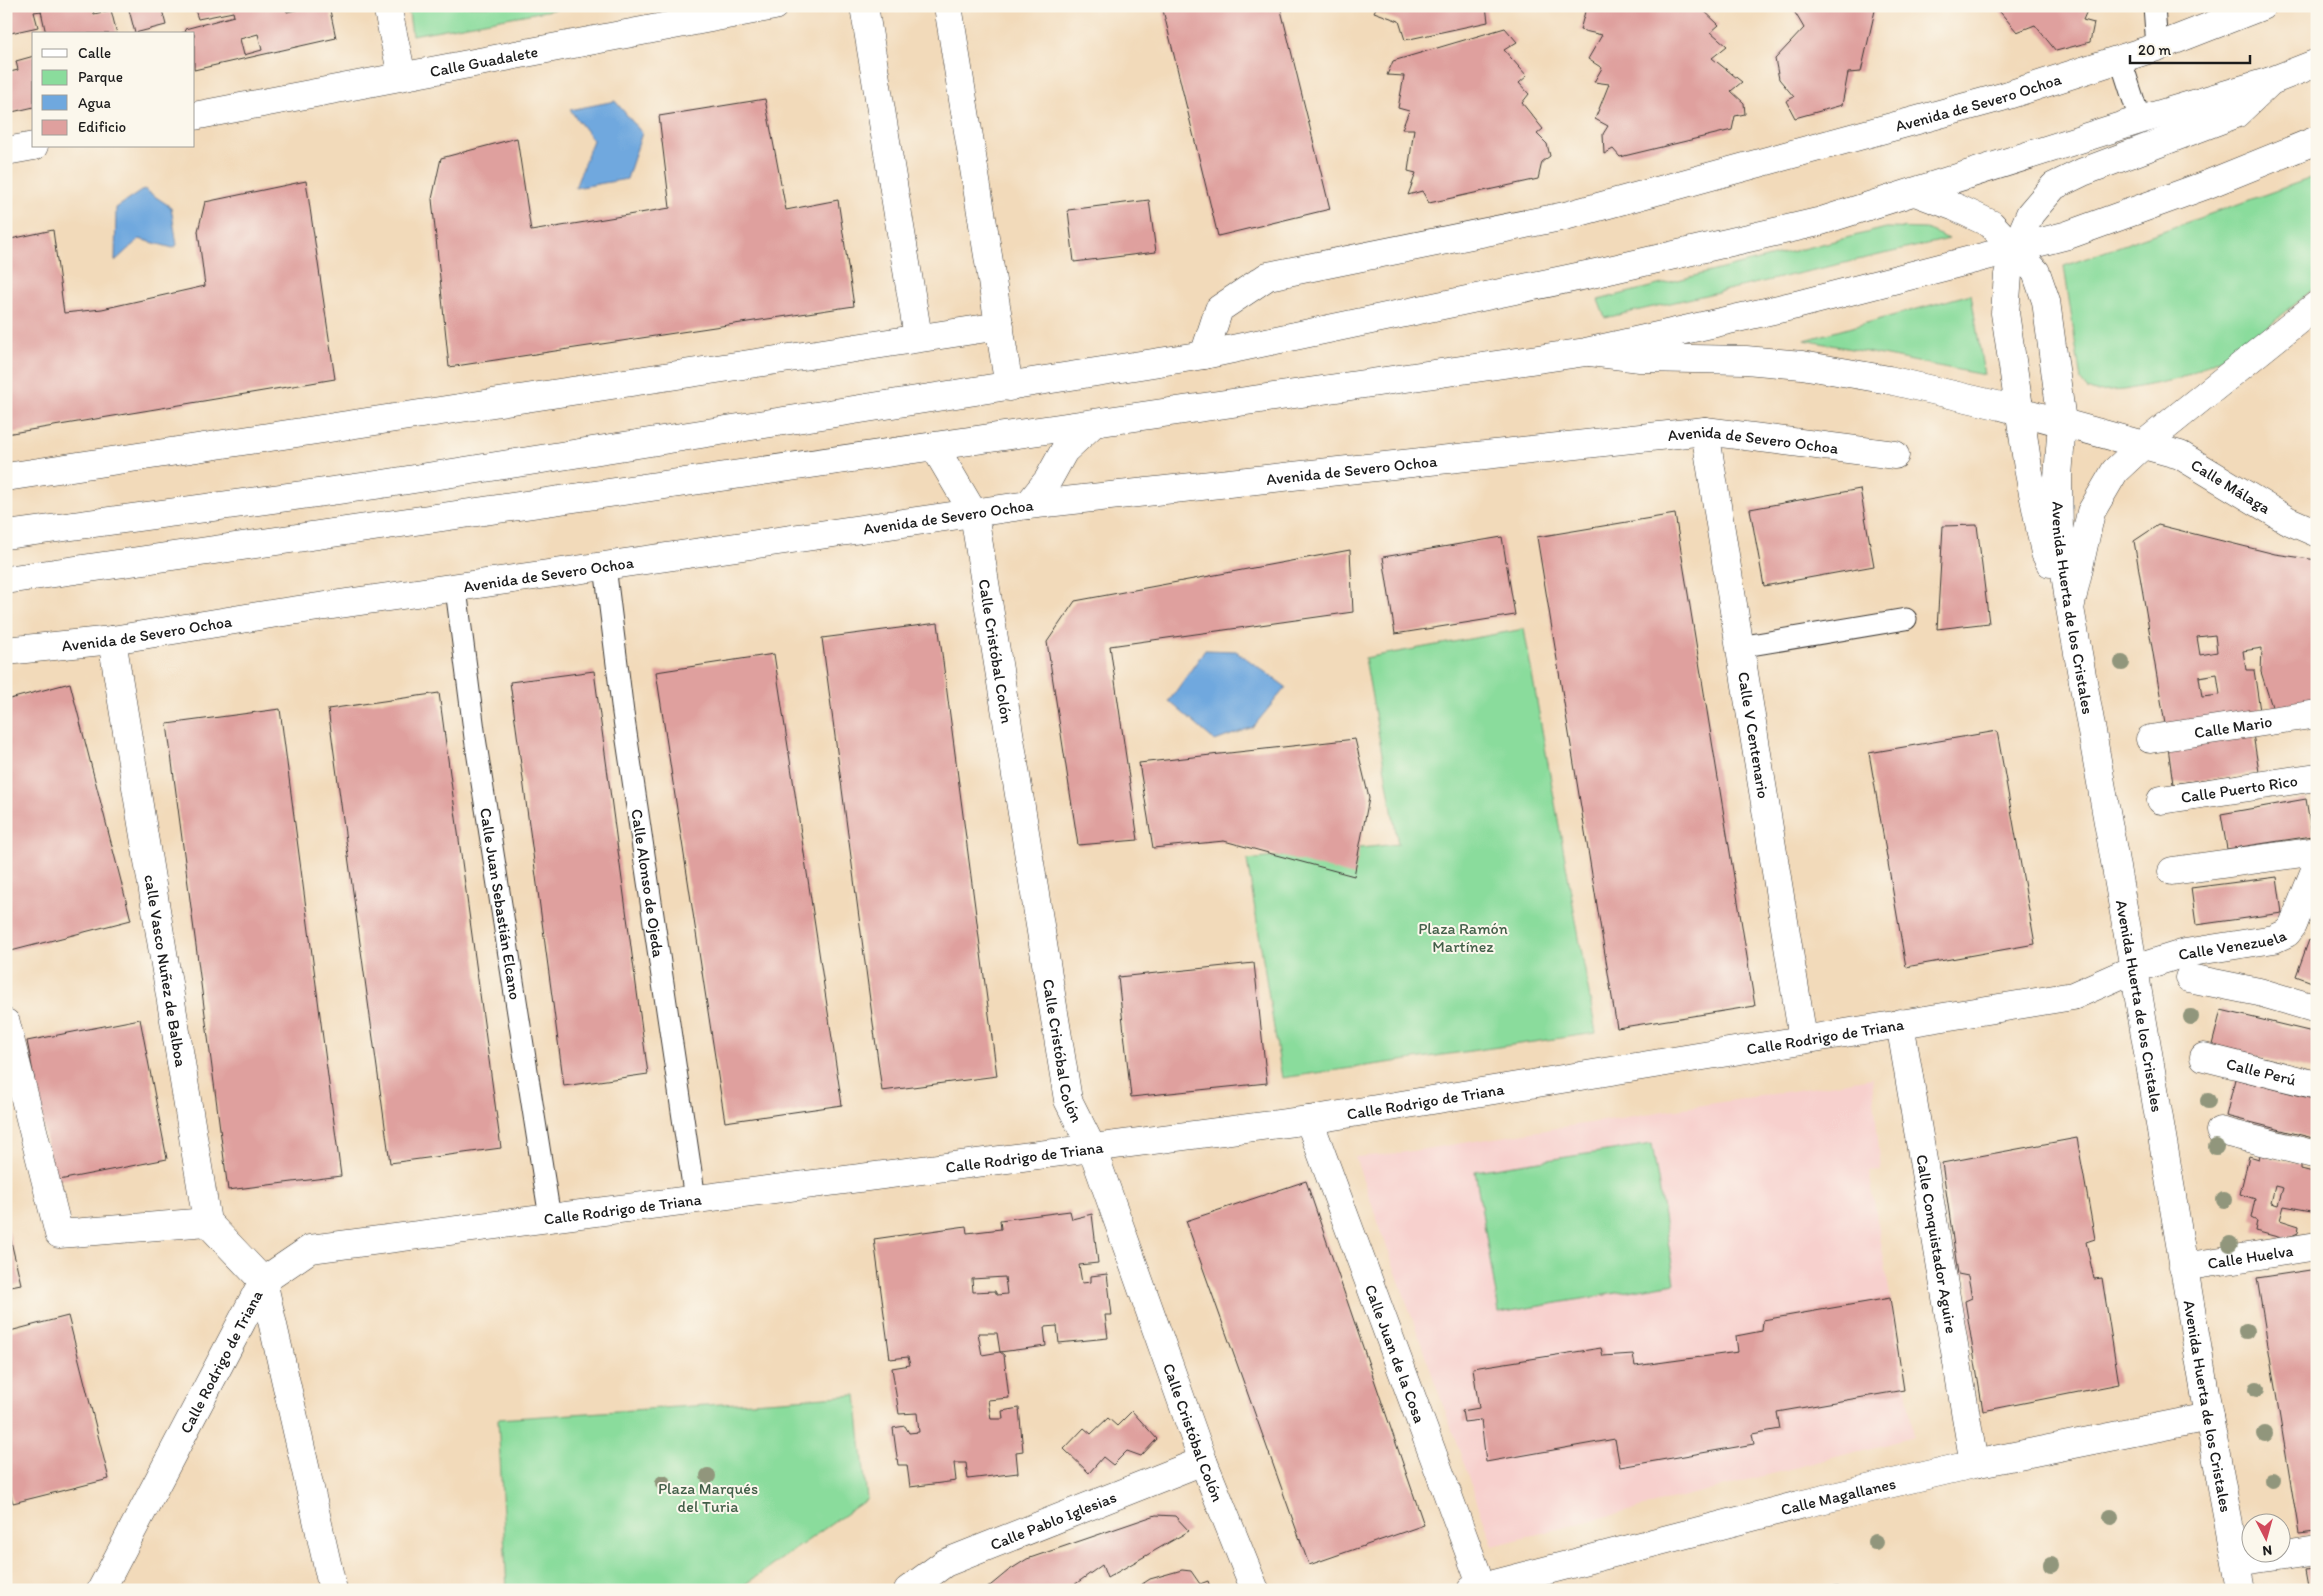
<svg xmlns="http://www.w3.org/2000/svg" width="2323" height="1596" font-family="Itim,sans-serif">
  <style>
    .built { fill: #f7d0cd }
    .green { fill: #8adc9c; stroke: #537c5c }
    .water { fill: #6fa8de; stroke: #46627d }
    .building { fill: #dfa09e; fill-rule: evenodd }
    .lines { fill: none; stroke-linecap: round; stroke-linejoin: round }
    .lane-casing { stroke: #3c3834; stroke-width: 23 }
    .street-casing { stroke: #3c3834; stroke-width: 29 }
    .secondary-casing { stroke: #3c3834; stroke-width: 29 }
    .primary-casing { stroke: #3c3834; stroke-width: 29 }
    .lane { stroke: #fff; stroke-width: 21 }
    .street { stroke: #fff; stroke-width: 28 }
    .secondary { stroke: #fff; stroke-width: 28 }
    .primary { stroke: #fff; stroke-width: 28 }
    .tree { fill: #91967c }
    .labels { text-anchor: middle; stroke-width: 4; stroke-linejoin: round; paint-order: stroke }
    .street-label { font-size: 16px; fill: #1c1c1c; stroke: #fbf7ec }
    .park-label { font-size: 16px; fill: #425f49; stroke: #fbf7ec }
  </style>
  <rect width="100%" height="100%" fill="#fbf7ec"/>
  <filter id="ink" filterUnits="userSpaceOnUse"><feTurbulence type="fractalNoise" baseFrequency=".02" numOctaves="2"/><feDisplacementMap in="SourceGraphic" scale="10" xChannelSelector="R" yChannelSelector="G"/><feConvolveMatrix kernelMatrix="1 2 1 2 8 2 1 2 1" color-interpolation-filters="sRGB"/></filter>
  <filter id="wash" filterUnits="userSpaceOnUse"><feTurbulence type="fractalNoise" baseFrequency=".0096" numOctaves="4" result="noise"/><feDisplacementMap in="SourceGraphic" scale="20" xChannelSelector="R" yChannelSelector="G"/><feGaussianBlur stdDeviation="1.12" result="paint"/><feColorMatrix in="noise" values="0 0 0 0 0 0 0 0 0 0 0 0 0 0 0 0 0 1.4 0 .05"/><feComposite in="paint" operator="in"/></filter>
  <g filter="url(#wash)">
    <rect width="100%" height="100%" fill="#f2daba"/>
    <path class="built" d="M1872,1078L1881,1170L1869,1171L1914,1437L1493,1546L1355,1157L1393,1154Z"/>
    <path class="green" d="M408,6H573L412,35Z
      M2317,176V286L2242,348L2178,379L2124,390L2095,392L2087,389L2081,381L2064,266Z
      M1886,228L1926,229L1949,239L1605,318L1598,300Z
      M1971,294L1984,375L1805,340Z
      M1524,629L1596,1033L1282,1078L1247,860L1398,844L1365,658Z
      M1652,1144L1675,1283L1499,1313L1475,1171Z
      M856,1395L867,1499L737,1590H507L498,1419Z"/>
    <path class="water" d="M615,101L642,133L627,179L575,188L593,140L570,110Z
      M144,189L171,207L177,245L173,248L139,239L115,261L116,208Z
      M1205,650L1236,651L1286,687L1253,727L1215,741L1169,701Z"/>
    <g id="blocks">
      <path class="building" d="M6,6H92L94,14L111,10L117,34H46L41,11L34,12L38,27L6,34Z
        M128,6H161L166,25L135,33Z
        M180,6H286L287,12L312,6H329L336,38L194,70V34L182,33L186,32L185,29L234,16L233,12L198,19L194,7L181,11ZM258,34L262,50L244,55L240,39Z
        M1162,6H1280L1330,209L1218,236Z
        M1377,6H1486L1488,22L1405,40L1399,21L1374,12Z
        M1591,6H1699L1719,25L1711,32L1727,46L1712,58L1742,82L1731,91L1744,103L1745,114L1735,116L1732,130L1620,157L1613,149L1604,154L1603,134L1608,126L1595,119L1609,84L1594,82L1602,68L1588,59L1602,35L1580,30L1586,8Z
        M1791,6H1876L1861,72L1848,73L1842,105L1795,118L1786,101L1794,97L1779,79L1775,59L1804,28Z
        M1995,6H2089L2083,20L2094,23L2090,42L2056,51L2035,25L2017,32Z
        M1505,28L1517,42L1504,50L1527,76L1519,83L1529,94L1522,103L1543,129L1537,134L1547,144L1550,156L1542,162L1538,179L1429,203L1422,191L1408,195L1416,173L1408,171L1414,129H1402L1409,111L1398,108L1404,76L1387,75L1393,61Z
        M34,56V107L12,112L6,87V73L18,70L16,61Z
        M765,99L786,210L838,200L854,306L449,367L432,199L441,158L517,138L531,231L670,208L659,116Z
        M306,181L335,379L6,434V240L53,230L64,313L102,309L205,286L198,231L205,202Z
        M1149,200L1156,252L1074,262L1068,210Z
        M1860,489L1874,566L1764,586L1750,509Z
        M1675,514L1755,1006L1617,1028L1537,537Z
        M1977,525L1989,623L1937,629L1943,526Z
        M2158,525L2275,554L2317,560V703L2273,710L2261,672L2262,648L2243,651L2246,670H2254L2260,711L2165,724L2134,541ZM2215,635L2217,652L2200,655L2197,637ZM2217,674L2220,695L2202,697L2199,677Z
        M1502,537L1515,615L1395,634L1383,557Z
        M1350,550L1353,612L1110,646L1138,840L1078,845L1047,642L1075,601Z
        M938,623L997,1076L882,1091L822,638Z
        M774,654L842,1105L725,1122L656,672Z
        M594,671L648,1074L564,1086L510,682Z
        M70,683L131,920L11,951L6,932V700Z
        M439,693L501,1148L390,1163L328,709Z
        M280,709L341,1176L228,1190L167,724Z
        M1997,731L2035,944L1906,967L1869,753Z
        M2253,734L2259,772L2173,784L2168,747Z
        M1355,739L1369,798L1354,876L1224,841L1153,848L1139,763Z
        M2306,799L2312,836L2227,849L2221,814Z
        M2277,877L2282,913L2196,925L2191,888Z
        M2309,940L2317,943V984L2296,976Z
        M1254,963L1267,1083L1131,1097L1118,977Z
        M2221,1010L2317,1033V1071L2212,1045Z
        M140,1019L167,1159L54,1181L27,1041Z
        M2235,1079L2317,1100V1139L2226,1116Z
        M2077,1138L2095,1239L2086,1242L2094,1279L2102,1278L2119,1384L1983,1411L1965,1301L1972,1298L1968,1276L1958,1274L1942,1163Z
        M2260,1155L2301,1165V1169L2317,1173V1212L2284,1206L2280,1220L2299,1226L2298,1233L2285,1239L2255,1231L2257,1221L2251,1218L2255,1199L2240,1194L2249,1156L2259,1159ZM2275,1186L2283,1188L2278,1205L2271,1203Z
        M1306,1181L1424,1525L1309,1565L1186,1221Z
        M1070,1211L1072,1219L1092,1214L1098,1263L1079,1265L1082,1283L1091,1282V1276L1107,1274L1112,1315H1105L1108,1338L1059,1343L1057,1326L1044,1327L1046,1346L1000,1352L997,1333H978L982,1355L1000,1352L1004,1355L1009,1398L988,1400L991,1419H1003L1002,1411L1019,1408L1023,1451L1016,1452L1018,1473L968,1479L966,1463H954L956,1481L910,1487L907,1465H898L893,1428L905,1426L909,1433L919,1432L917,1413L899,1414L892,1368L910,1365L908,1357L890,1359L874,1239L966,1226L967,1233L1001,1229L1000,1220ZM1005,1277L1007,1294L997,1295L995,1291L973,1292L972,1279Z
        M6,1220L21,1284L6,1287Z
        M2317,1269V1313L2314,1314L2317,1329V1532L2299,1534L2257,1278Z
        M1890,1298L1904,1390L1777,1412L1780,1429L1752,1434L1754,1444L1620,1467L1615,1439L1486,1462L1481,1420L1464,1422L1462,1411L1479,1408L1473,1368L1601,1348L1603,1356L1633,1354L1635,1366L1738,1352L1736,1336L1762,1331L1763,1320Z
        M68,1316L109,1479L13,1503L6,1476V1332Z
        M1132,1411L1157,1439L1141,1456L1127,1451L1113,1465L1103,1457L1089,1473L1064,1449L1084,1428L1091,1434L1108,1418L1117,1426Z
        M1156,1515L1175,1516L1189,1531L1107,1578L1102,1565L1067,1590H985L1008,1571L1027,1559Z
        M2317,1567V1590H2309L2305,1568Z
        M1182,1570L1191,1571L1200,1584L1208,1581L1211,1590H1133L1150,1579Z
        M1838,1587L1846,1590H1823V1588Z"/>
    </g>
  </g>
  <g filter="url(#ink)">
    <use href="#blocks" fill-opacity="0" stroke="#3c3834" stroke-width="1"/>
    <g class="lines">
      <g class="lane-casing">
        <g id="lane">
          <path d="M2154,6L2157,47"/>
          <path d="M2120,58L2140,120"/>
          <path id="s1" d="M605,566L623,713L695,1199"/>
          <path id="s2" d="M456,589L475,738L550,1218"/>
          <path d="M1739,647L1906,619"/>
        </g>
      </g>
      <g class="street-casing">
        <g id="street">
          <path d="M387,6L402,76"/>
          <path d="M864,6L918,337"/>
          <path d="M948,6L1009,387"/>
          <path id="s3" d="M194,116L774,6"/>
          <path d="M6,151L34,146"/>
          <path id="s4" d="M1590,352L1640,358L1746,360L1802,365L1889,380L2001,406L2180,455L2287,520L2317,533"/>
          <path id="s5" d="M1204,355L1219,309L1268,276L1565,216L2002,97L2157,47L2262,6"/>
          <path id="s6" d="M1705,431L1803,1039"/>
          <path d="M6,477L1000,326"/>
          <path id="s7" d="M974,514L1068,1100L1092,1148L1203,1461L1255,1590"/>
          <path d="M2071,604L2091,512L2115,471L2144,444L2317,305"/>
          <path id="s8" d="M112,640L207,1222L263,1281"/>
          <path id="s9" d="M6,651L112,640L277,613L1028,505L1705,431L1895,455"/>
          <path id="s10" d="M2150,739L2317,714"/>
          <path id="s11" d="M2161,800L2317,777"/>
          <path d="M2172,871L2317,851"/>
          <path d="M2189,978L2259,992L2317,1009"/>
          <path d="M6,1023L59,1234L207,1222"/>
          <path id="s12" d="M1900,1023L1974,1464"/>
          <path id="s13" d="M2204,1057L2317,1085"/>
          <path id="s14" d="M1309,1120L1482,1587"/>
          <path d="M2220,1131L2317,1155"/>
          <path id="s15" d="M2183,1267L2317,1246"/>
          <path d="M263,1281L333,1590"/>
          <path d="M2237,1562L2317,1550"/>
          <path id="s16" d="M101,1590L263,1281L310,1249L1309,1120L2073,996L2134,969L2185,953L2274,939L2287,933L2293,925L2317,865"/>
          <path id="s17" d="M908,1590L945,1563L1203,1461"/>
          <path id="s18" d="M1471,1590L1799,1505L1974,1464L2209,1417"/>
        </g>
      </g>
      <g class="secondary-casing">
        <g id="secondary">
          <path id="s19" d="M1915,192L1955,207L1991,224L2036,272L2046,301L2062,422L2058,477L2059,530L2070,608L2134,969L2209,1417L2241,1590"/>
          <path d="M2050,563L2045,553L2028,468L2005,313L2008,275L2015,249L2030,214L2054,186L2083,172L2236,114L2271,81"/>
        </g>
      </g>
      <g class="primary-casing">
        <path id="primary" d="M934,446L974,514
          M1028,505L1048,480L1064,451L1094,423
          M6,535L376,485L1204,355L1596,273L1818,222L2140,120L2271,81L2317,63
          M6,580L1586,352L1796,305L2068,235L2206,185L2317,140"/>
      </g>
      <use href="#lane" class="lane"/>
      <use href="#street" class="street"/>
      <use href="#secondary" class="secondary"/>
      <use href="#primary" class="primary"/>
    </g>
    <g class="tree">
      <circle cx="2122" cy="663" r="8"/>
      <circle cx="2191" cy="1017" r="8"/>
      <circle cx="2208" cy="1101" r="8"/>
      <circle cx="2216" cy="1147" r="8"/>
      <circle cx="2224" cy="1200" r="8"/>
      <circle cx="2230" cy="1244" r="8"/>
      <circle cx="2246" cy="1331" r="8"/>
      <circle cx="2257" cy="1389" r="8"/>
      <circle cx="2265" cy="1434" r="8"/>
      <circle cx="708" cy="1476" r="8"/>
      <circle cx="2272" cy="1480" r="8"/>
      <circle cx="663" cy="1483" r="8"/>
      <circle cx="2111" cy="1517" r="8"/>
      <circle cx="1875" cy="1542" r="8"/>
      <circle cx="2051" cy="1565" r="8"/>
    </g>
  </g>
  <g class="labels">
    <g class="street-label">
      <text dy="6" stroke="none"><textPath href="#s3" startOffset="295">Calle Guadalete</textPath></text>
      <text dy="6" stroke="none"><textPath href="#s5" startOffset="839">Avenida de Severo Ochoa</textPath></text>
      <text dy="6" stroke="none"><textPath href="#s9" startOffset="1762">Avenida de Severo Ochoa</textPath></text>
      <text dy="6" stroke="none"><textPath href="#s9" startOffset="1358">Avenida de Severo Ochoa</textPath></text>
      <text dy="6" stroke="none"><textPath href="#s4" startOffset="661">Calle Málaga</textPath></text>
      <text dy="6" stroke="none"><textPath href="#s9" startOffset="952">Avenida de Severo Ochoa</textPath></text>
      <text dy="6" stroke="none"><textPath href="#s9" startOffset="548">Avenida de Severo Ochoa</textPath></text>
      <text dy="6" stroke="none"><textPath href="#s19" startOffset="488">Avenida Huerta de los Cristales</textPath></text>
      <text dy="6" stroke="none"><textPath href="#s9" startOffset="142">Avenida de Severo Ochoa</textPath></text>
      <text dy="6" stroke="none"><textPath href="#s7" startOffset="139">Calle Cristóbal Colón</textPath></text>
      <text dy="6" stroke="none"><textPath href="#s10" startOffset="84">Calle Mario</textPath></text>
      <text dy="6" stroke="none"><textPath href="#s6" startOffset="308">Calle V Centenario</textPath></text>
      <text dy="6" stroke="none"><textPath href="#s11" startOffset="79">Calle Puerto Rico</textPath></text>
      <text dy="6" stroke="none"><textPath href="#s1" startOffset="320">Calle Alonso de Ojeda</textPath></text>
      <text dy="6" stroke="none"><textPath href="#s2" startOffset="318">Calle Juan Sebastián Elcano</textPath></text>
      <text dy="6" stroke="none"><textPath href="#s16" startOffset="2355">Calle Venezuela</textPath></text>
      <text dy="6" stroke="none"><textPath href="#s8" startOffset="335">calle Vasco Nuñez de Balboa</textPath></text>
      <text dy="6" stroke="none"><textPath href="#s19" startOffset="892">Avenida Huerta de los Cristales</textPath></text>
      <text dy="6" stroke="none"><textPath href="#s16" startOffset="1936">Calle Rodrigo de Triana</textPath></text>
      <text dy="6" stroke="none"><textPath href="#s7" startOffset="544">Calle Cristóbal Colón</textPath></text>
      <text dy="6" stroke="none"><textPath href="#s13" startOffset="59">Calle Perú</textPath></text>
      <text dy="6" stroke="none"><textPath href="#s16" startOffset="1531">Calle Rodrigo de Triana</textPath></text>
      <text dy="6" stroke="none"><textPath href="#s16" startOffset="1126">Calle Rodrigo de Triana</textPath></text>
      <text dy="6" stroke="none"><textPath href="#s16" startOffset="721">Calle Rodrigo de Triana</textPath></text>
      <text dy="6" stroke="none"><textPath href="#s12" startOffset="224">Calle Conquistador Aguire</textPath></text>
      <text dy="6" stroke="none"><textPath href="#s15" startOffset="68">Calle Huelva</textPath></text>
      <text dy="6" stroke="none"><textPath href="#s14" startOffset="249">Calle Juan de la Cosa</textPath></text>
      <text dy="6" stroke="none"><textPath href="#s16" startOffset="258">Calle Rodrigo de Triana</textPath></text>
      <text dy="6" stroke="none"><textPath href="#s19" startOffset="1298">Avenida Huerta de los Cristales</textPath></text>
      <text dy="6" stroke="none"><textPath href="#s7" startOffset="949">Calle Cristóbal Colón</textPath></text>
      <text dy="6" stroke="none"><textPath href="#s18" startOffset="379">Calle Magallanes</textPath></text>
      <text dy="6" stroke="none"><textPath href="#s17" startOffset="162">Calle Pablo Iglesias</textPath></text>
    </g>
    <g class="park-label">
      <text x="1463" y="934">Plaza Ramón<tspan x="1463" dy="18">Martínez</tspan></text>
      <text x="708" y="1494">Plaza Marqués<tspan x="708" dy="18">del Turia</tspan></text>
    </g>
  </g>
  <rect width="2323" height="1596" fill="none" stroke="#fbf7ec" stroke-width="25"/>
  <rect x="32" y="32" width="162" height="115" fill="#fbf7ec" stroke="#a29f99"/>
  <rect x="42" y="49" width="25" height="8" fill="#ffffff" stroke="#a29f99"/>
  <text x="78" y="58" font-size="15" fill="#1c1c1c">Calle</text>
  <rect x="42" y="70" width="25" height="15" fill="#8adc9c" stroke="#a29f99"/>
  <text x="78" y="82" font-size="15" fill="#1c1c1c">Parque</text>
  <rect x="42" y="95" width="25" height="15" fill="#6fa8de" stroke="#a29f99"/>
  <text x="78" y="108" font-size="15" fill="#1c1c1c">Agua</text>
  <rect x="42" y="120" width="25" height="15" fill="#dfa09e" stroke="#a29f99"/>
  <text x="78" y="132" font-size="15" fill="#1c1c1c">Edificio</text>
  <g transform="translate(2266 1538) rotate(174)"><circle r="24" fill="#fbf7ec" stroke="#a29f99"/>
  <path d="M0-4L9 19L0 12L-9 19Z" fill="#d1495b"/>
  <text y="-8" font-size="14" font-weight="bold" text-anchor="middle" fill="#1c1c1c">N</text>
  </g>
  <path d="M2130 55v8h120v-8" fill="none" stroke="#1c1c1c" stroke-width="2.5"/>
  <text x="2138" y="55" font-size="15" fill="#1c1c1c" stroke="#fbf7ec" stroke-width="4" paint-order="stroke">20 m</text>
</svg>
